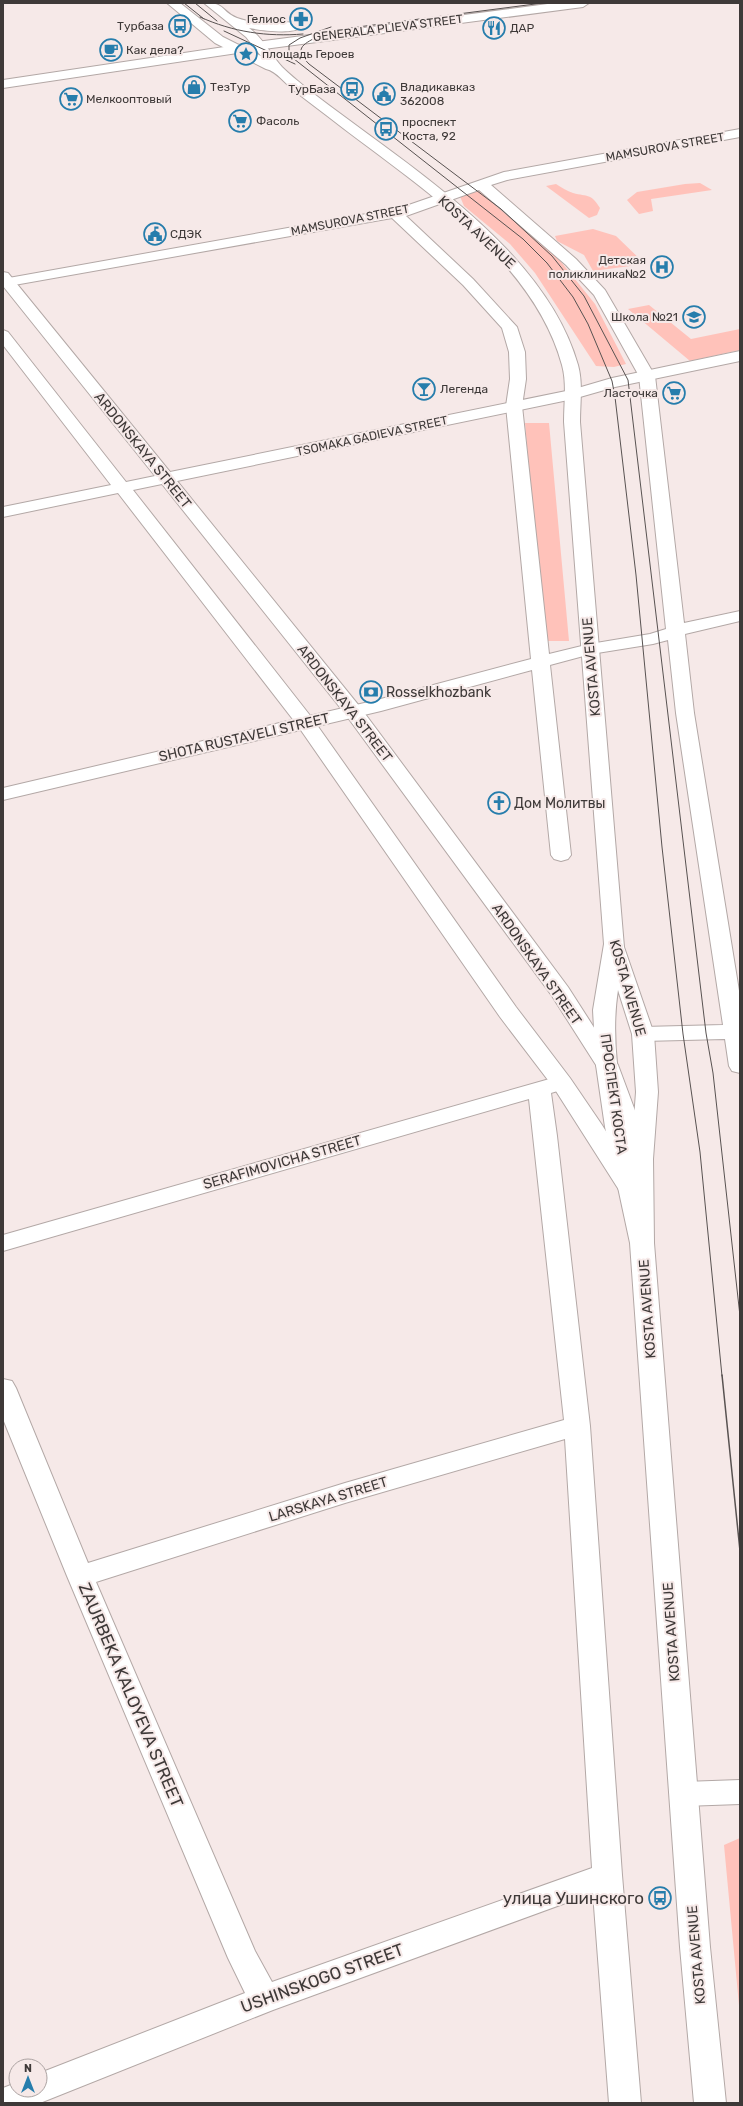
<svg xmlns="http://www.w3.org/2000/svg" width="743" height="2106" font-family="Rubik,sans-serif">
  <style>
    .green { fill: #ffc2ba }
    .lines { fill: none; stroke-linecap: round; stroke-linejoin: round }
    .street-casing { stroke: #b3a8a6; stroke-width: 2 }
    .secondary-casing { stroke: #b3a8a6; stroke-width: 2 }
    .primary-casing { stroke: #b3a8a6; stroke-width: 2 }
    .street { fill: #fff; fill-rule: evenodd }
    .secondary { fill: #fff; fill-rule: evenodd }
    .primary { fill: #fff; fill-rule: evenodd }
    .tram-far1 { stroke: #585251; stroke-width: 1 }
    .tram { stroke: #585251; stroke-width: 1.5 }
    .labels { text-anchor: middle; stroke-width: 4; stroke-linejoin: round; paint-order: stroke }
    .far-poi-label { font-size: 12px; fill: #3e3938; stroke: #f6e9e8; text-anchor: start }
    .far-street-label { font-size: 12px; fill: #3e3938; stroke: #f6e9e8 }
    .street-label { font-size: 14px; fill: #3e3938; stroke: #f6e9e8 }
    .poi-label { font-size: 14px; fill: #3e3938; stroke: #f6e9e8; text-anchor: start }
    .near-street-label { font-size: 17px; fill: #3e3938; stroke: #f6e9e8 }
    .near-poi-label { font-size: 17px; fill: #3e3938; stroke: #f6e9e8; text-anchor: end }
  </style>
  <rect width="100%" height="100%" fill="#f6e9e8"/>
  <path class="green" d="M700,183L712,190L651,199L653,211L639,214L627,200L637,192L685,184Z
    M556,184C561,187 567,191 573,193C588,197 591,193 600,208L597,215L589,218L546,186Z
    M480,190L554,253L595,304L626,364L614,367L596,366L535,273L510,244L464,206L459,194Z
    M593,229L616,236L645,264L593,271L584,255L557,241L555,236Z
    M649,305L691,339L740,329V350L690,361L628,309Z
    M525,423H549L569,641H544Z
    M740,1838V2016L724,1845Z"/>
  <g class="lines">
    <g class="street-casing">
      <path id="street" d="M740,129V137L507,180L491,185L576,259L605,290L655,376L684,623L740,611V621L685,634L694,713L740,997V1073L732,1071L729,1066L725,1039L643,1041L635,1039L632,1034L635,1029L643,1027L723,1025L676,713L668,640L653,644L591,654L550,665L571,855L568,859L561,861L554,859L551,855L532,670L381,711L3,800V788L377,700L531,659L506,406L510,379L509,352L502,328L463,285L392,218L3,287V279L400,208L504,172ZM479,190L566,265L594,295L639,376L666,629L650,634L590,644L549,654L522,406L526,379L525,352L517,327L473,279L406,216Z
        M553,1078L561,1080L564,1085L561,1090L551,1093L557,1136L590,1426L622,1875L641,2103H609L593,1893L273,2010L40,2103H3V2088L16,2083V2090H40V2073L245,1993L228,1958L67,1576L3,1419V1379L12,1381L16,1388L88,1563L345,1483L564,1420L529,1099L3,1251V1235ZM565,1439L592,1868L272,1982L255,1951L96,1582L345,1503Z
        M740,1780V1804L684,1806L674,1803L670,1794L674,1785L684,1782Z"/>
    </g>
    <g class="secondary-casing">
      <path id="secondary" d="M555,3H589L583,7L264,49L3,88V80L264,41Z
        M3,272L8,273L170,472L571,390L612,378L740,351V361L615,387L573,399L177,481L360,707L568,987L618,1065L653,1159L650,1164L642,1167L634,1164L631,1159L596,1065L552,996L346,715L162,484L133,490L312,718L516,1007L570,1078L602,1125L639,1184L635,1190L627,1192L619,1190L554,1088L500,1017L298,726L118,493L3,517V507L111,485L3,345V330L8,332L126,482L155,476L3,286Z"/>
    </g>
    <g class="primary-casing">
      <path id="primary" d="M167,3H180L223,37L261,56L246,37L204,3C227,3 220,11 237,18C257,26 279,19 299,24L301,27C295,35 259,30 249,28C263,38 271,55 282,67C289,74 298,81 305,87C398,160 544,245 578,365C583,383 580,403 580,422L624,947L654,1034L658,1092L653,1159L654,1243L710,1947L726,2103H694L680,1947L630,1243L605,1127L596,1065L593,1010L604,944L564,422C564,403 567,383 562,365C534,261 420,187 339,125C325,114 310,103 296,92C286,85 277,71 266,69L215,43ZM618,990L632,1034L636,1092L632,1145C620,1096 610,1040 618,990Z"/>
    </g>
    <use href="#street" class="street"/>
    <use href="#secondary" class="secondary"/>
    <use href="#primary" class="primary"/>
    <path class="tram-far1" d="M184,3L204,19
      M195,3L217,21
      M200,17C233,32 267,37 303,34
      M331,27L300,38L289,45V55L523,239L547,263L573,297L588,324L612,381L615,397L636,575L662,847L683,1034L700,1152L722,1376
      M224,31L295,64
      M327,31L543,3
      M320,35C305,44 292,47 309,64L501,209L552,256L584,296L628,380L706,1033L713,1073L740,1316"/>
    <path class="tram" d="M722,1375L740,1551"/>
  </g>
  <defs>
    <g id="pharmacy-ring" transform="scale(1.15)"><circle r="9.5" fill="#f6e9e8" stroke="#267dac" stroke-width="1.5"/><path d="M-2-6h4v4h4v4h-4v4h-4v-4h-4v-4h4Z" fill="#267dac"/></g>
    <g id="bus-ring" transform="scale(1.15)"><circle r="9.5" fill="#f6e9e8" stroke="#267dac" stroke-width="1.5"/><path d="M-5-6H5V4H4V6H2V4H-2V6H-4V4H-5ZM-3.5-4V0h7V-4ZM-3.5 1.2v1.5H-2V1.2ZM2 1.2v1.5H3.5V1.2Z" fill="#267dac"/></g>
    <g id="restaurant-ring" transform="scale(1.15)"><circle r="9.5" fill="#f6e9e8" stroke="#267dac" stroke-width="1.5"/><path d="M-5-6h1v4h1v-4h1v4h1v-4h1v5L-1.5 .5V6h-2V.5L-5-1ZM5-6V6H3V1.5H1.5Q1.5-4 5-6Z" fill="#267dac"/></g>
    <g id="cafe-ring" transform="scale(1.15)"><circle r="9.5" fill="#f6e9e8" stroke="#267dac" stroke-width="1.5"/><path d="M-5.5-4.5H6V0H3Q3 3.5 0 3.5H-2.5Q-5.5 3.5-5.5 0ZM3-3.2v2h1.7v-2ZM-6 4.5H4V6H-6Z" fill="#267dac"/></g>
    <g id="sight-ring" transform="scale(1.15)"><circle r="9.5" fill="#f6e9e8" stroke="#267dac" stroke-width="1.5"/><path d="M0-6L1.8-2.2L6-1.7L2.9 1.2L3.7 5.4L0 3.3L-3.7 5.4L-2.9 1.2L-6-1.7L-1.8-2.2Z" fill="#267dac"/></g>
    <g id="shop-ring" transform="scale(1.15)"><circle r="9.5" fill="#f6e9e8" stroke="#267dac" stroke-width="1.5"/><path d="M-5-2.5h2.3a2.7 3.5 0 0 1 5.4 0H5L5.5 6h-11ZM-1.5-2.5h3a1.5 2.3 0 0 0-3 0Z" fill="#267dac"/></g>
    <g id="civic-ring" transform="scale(1.15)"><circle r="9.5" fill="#f6e9e8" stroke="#267dac" stroke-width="1.5"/><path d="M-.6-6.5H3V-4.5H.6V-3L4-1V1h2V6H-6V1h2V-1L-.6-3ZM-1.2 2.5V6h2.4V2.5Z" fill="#267dac"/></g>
    <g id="supermarket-ring" transform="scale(1.15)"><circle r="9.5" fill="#f6e9e8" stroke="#267dac" stroke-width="1.5"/><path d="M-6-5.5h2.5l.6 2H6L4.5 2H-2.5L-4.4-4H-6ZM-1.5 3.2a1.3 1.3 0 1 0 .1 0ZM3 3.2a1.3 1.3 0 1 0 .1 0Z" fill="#267dac"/></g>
    <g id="hospital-ring" transform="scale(1.15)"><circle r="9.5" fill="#f6e9e8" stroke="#267dac" stroke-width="1.5"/><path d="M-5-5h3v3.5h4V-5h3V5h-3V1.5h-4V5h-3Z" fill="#267dac"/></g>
    <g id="school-ring" transform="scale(1.15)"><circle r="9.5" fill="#f6e9e8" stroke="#267dac" stroke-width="1.5"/><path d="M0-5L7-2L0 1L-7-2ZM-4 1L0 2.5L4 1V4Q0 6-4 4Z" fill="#267dac"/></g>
    <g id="bar-ring" transform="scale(1.15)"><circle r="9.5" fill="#f6e9e8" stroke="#267dac" stroke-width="1.5"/><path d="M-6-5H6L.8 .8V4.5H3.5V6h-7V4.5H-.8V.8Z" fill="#267dac"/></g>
    <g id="bank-ring" transform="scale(1.15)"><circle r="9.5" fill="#f6e9e8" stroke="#267dac" stroke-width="1.5"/><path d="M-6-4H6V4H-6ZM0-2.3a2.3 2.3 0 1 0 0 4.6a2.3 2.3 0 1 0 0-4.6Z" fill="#267dac"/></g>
    <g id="church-ring" transform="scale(1.15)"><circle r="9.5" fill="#f6e9e8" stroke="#267dac" stroke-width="1.5"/><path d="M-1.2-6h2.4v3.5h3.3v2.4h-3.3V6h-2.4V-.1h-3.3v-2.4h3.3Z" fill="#267dac"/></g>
  </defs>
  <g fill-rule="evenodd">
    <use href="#pharmacy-ring" x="301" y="19"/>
    <use href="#bus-ring" x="180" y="26"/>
    <use href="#restaurant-ring" x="494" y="28"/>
    <use href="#cafe-ring" x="111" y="50"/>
    <use href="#sight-ring" x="246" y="54"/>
    <use href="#shop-ring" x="194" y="87"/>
    <use href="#bus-ring" x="352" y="89"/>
    <use href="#civic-ring" x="384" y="94"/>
    <use href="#supermarket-ring" x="71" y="99"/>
    <use href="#supermarket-ring" x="240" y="121"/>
    <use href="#bus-ring" x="386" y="129"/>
    <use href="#civic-ring" x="155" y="234"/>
    <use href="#hospital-ring" x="662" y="267"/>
    <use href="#school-ring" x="694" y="317"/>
    <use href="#bar-ring" x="424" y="389"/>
    <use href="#supermarket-ring" x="674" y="393"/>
    <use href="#bank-ring" x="371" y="692"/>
    <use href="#church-ring" x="499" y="803"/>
    <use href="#bus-ring" x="660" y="1898"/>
  </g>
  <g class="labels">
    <g class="far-poi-label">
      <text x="286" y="23" text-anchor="end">Гелиос</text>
      <text x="164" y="30" text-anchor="end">Турбаза</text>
      <text x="510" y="32">ДАР</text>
      <text x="126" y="54">Как дела?</text>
      <text x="262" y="58">площадь Героев</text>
      <text x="210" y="91">ТезТур</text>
      <text x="400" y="91">Владикавказ<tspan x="400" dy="14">362008</tspan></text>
      <text x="336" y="93" text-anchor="end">ТурБаза</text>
      <text x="86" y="103">Мелкооптовый</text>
      <text x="256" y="125">Фасоль</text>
      <text x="402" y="126">проспект<tspan x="402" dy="14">Коста, 92</tspan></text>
      <text x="170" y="238">СДЭК</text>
      <text x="646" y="264" text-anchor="end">Детская<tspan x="646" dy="14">поликлиника№2</tspan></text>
      <text x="678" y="321" text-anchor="end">Школа №21</text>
      <text x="440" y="393">Легенда</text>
      <text x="658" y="397" text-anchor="end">Ласточка</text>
    </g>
    <g class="far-street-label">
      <text transform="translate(388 28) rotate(-7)" y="4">GENERALA PLIEVA STREET</text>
      <text transform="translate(665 147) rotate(-10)" y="4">MAMSUROVA STREET</text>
      <text transform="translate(350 220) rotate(-11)" y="4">MAMSUROVA STREET</text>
      <text transform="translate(372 436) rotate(-12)" y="4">TSOMAKA GADIEVA STREET</text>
    </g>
    <g class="street-label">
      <text transform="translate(477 232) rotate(43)" y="5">KOSTA AVENUE</text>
      <text transform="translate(143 450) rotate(51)" y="5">ARDONSKAYA STREET</text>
      <text transform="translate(591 667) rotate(-95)" y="5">KOSTA AVENUE</text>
      <text transform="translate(345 703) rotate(52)" y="5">ARDONSKAYA STREET</text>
      <text transform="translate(244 737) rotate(-13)" y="5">SHOTA RUSTAVELI STREET</text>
      <text transform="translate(537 964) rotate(55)" y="5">ARDONSKAYA STREET</text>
      <text transform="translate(628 988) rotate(74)" y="5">KOSTA AVENUE</text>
      <text transform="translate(614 1094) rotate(82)" y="5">ПРОСПЕКТ КОСТА</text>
      <text transform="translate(282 1162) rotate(-16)" y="5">SERAFIMOVICHA STREET</text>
      <text transform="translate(647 1309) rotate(-94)" y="5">KOSTA AVENUE</text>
      <text transform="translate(328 1499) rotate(-17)" y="5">LARSKAYA STREET</text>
      <text transform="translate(671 1632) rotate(-94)" y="5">KOSTA AVENUE</text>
      <text transform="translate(696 1955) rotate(-95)" y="5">KOSTA AVENUE</text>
    </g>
    <g class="poi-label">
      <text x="386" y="697">Rosselkhozbank</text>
      <text x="514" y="808">Дом Молитвы</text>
    </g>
    <g class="near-street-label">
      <text transform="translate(131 1695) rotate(67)" y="6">ZAURBEKA KALOYEVA STREET</text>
      <text transform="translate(322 1978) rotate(-20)" y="6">USHINSKOGO STREET</text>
    </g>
    <g class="near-poi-label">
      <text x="644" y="1904">улица Ушинского</text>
    </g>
  </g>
  <rect width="743" height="2106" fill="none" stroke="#3e3938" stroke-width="8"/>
  <g transform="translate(28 2078)"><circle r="19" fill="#f6e9e8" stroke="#aca3a2"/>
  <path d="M0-3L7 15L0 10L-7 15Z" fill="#267dac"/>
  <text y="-6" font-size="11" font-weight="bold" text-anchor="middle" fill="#3e3938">N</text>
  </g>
</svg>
